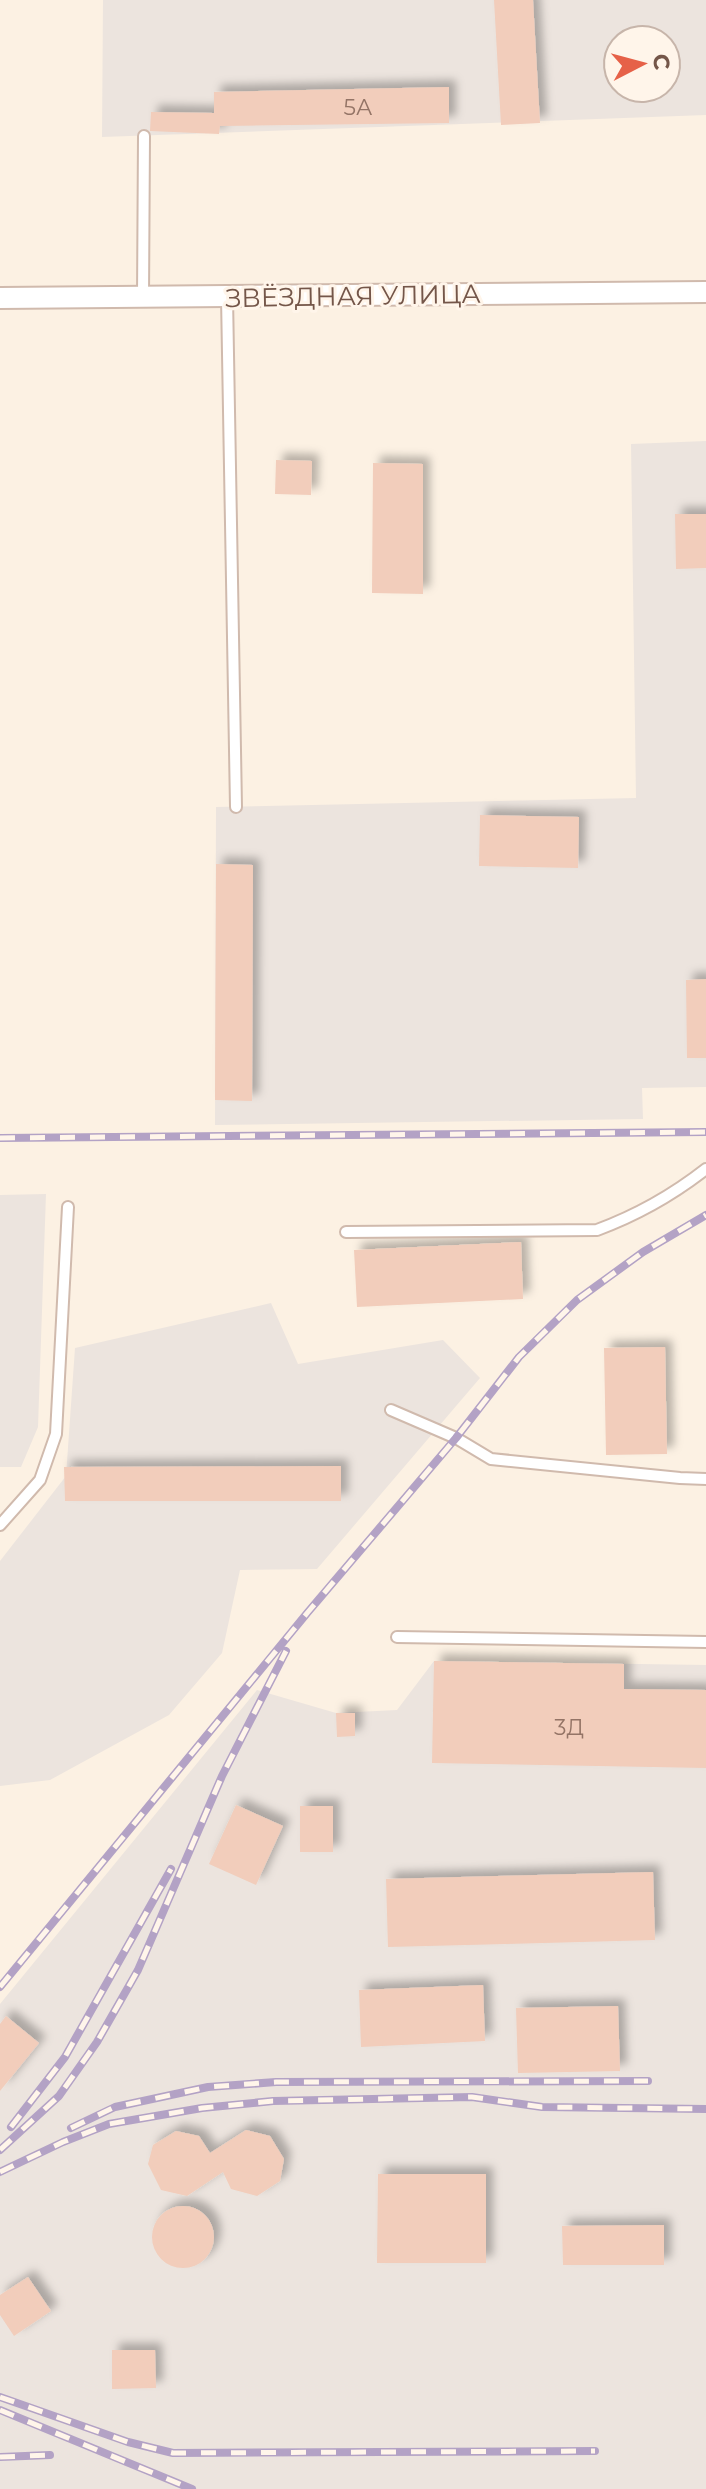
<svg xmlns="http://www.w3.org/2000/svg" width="706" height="2489" font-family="Montserrat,sans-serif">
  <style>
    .industrial { fill: #ece4de; fill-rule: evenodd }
    .building { fill: #f2cdbb; filter: url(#shadow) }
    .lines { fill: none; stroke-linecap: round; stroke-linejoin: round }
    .lane-casing { stroke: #d0baad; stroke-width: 14 }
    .street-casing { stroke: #d0baad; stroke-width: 24 }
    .lane { stroke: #fff; stroke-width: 10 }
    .street { stroke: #fff; stroke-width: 20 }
    .rail-casing { stroke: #b3a2c5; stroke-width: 8 }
    .rail { stroke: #fff5ea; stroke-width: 5; stroke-dasharray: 15; stroke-linecap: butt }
    .labels { text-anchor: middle; stroke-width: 6; stroke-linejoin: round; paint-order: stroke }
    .number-label { font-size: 22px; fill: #947466 }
    .street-label { font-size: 26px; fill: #745649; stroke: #fff5ea }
  </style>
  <defs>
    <filter id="shadow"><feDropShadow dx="7" dy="-7" stdDeviation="4" flood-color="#0004"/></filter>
  </defs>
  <rect width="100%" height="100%" fill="#fcf1e3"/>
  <path class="industrial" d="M103,0H706V115L102,137ZM618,40H666V88H618Z
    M706,441V1087L642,1088L643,1119L215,1125L216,807L636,798L631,444Z
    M46,1194L38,1427L21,1467H0V1195Z
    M271,1303L298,1364L443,1340L480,1378L317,1569L240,1570L222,1653L169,1715L50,1780L0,1786V1561L66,1476L75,1348Z
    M434,1661L706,1665V2489H0V2004L257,1690L336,1713L397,1710Z"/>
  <path class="building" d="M494,0H533L540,123L501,125Z
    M449,87V123L220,126L219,134L150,131L151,112L214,113V92Z
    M276,460L312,461L311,495L275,494Z
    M373,463L423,464V594L372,593Z
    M675,514H706V568L676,569Z
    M480,815L579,817L578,868L479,866Z
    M216,864L253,865L252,1101L215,1100Z
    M706,979V1058H687L686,980Z
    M521,1242L523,1299L357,1307L354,1250Z
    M665,1347L667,1454L606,1455L604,1348Z
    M341,1466V1501H65L64,1467Z
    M434,1661L624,1664V1689L706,1690V1768L432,1763Z
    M336,1713H355V1736L337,1737Z
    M236,1805L283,1826L256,1885L209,1864Z
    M300,1806H333V1852H300Z
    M653,1872L655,1940L388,1947L386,1879Z
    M483,1985L485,2041L361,2047L359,1990Z
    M618,2006L620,2071L518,2073L516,2008Z
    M6,2016L39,2043L0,2091V2024Z
    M246,2130L270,2136L284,2159L280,2181L257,2196L231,2189L223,2172L187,2196L161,2190L148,2164L153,2145L176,2131L199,2136L210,2153Z
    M378,2174H486V2263H377Z
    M152 2237a31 31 0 1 1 62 0a31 31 0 1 1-62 0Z
    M664,2225V2265H563L562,2226Z
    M28,2277L51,2311L14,2336L0,2315V2295Z
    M112,2350H155L156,2388L112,2389Z"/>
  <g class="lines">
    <g class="lane-casing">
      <path id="lane" d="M227,297L236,807
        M143,298L144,136
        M346,1232L597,1230C635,1216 674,1194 706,1169
        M391,1410L456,1438L491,1459L680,1478L706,1479
        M0,1525L40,1480L56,1434L68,1207
        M397,1637L706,1642"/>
    </g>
    <g class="street-casing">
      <path id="street" d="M0,298L706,292"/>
    </g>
    <use href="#lane" class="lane"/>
    <use href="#street" class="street"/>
    <g class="rail-casing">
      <path id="rail" d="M0,1138L706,1132
        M0,1987L308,1612L456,1438L519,1357L577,1300L643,1252L706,1215
        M11,2127L65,2057L171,1869
        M71,2128L115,2107L208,2087L276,2082L648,2081
        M0,2150L59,2096L97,2042L138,1970L222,1776L286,1651
        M0,2172L63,2142L109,2124L202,2108L273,2101L472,2097L542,2107L706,2109
        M0,2397L128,2442L173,2453L595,2451
        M0,2410L192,2489
        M0,2457L50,2455"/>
    </g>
    <use href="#rail" class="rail"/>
  </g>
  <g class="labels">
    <g class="number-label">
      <text x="358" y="115">5А</text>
      <text x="569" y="1735">3Д</text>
    </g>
    <g class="street-label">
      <text transform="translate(353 296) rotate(-1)" y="9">ЗВЁЗДНАЯ УЛИЦА</text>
    </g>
  </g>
  <g transform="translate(642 64) rotate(84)"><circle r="38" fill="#fff5ea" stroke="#c7b5aa" stroke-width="2"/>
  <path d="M0-6L14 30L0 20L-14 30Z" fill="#e66148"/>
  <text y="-12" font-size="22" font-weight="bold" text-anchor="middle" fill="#745649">С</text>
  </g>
</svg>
